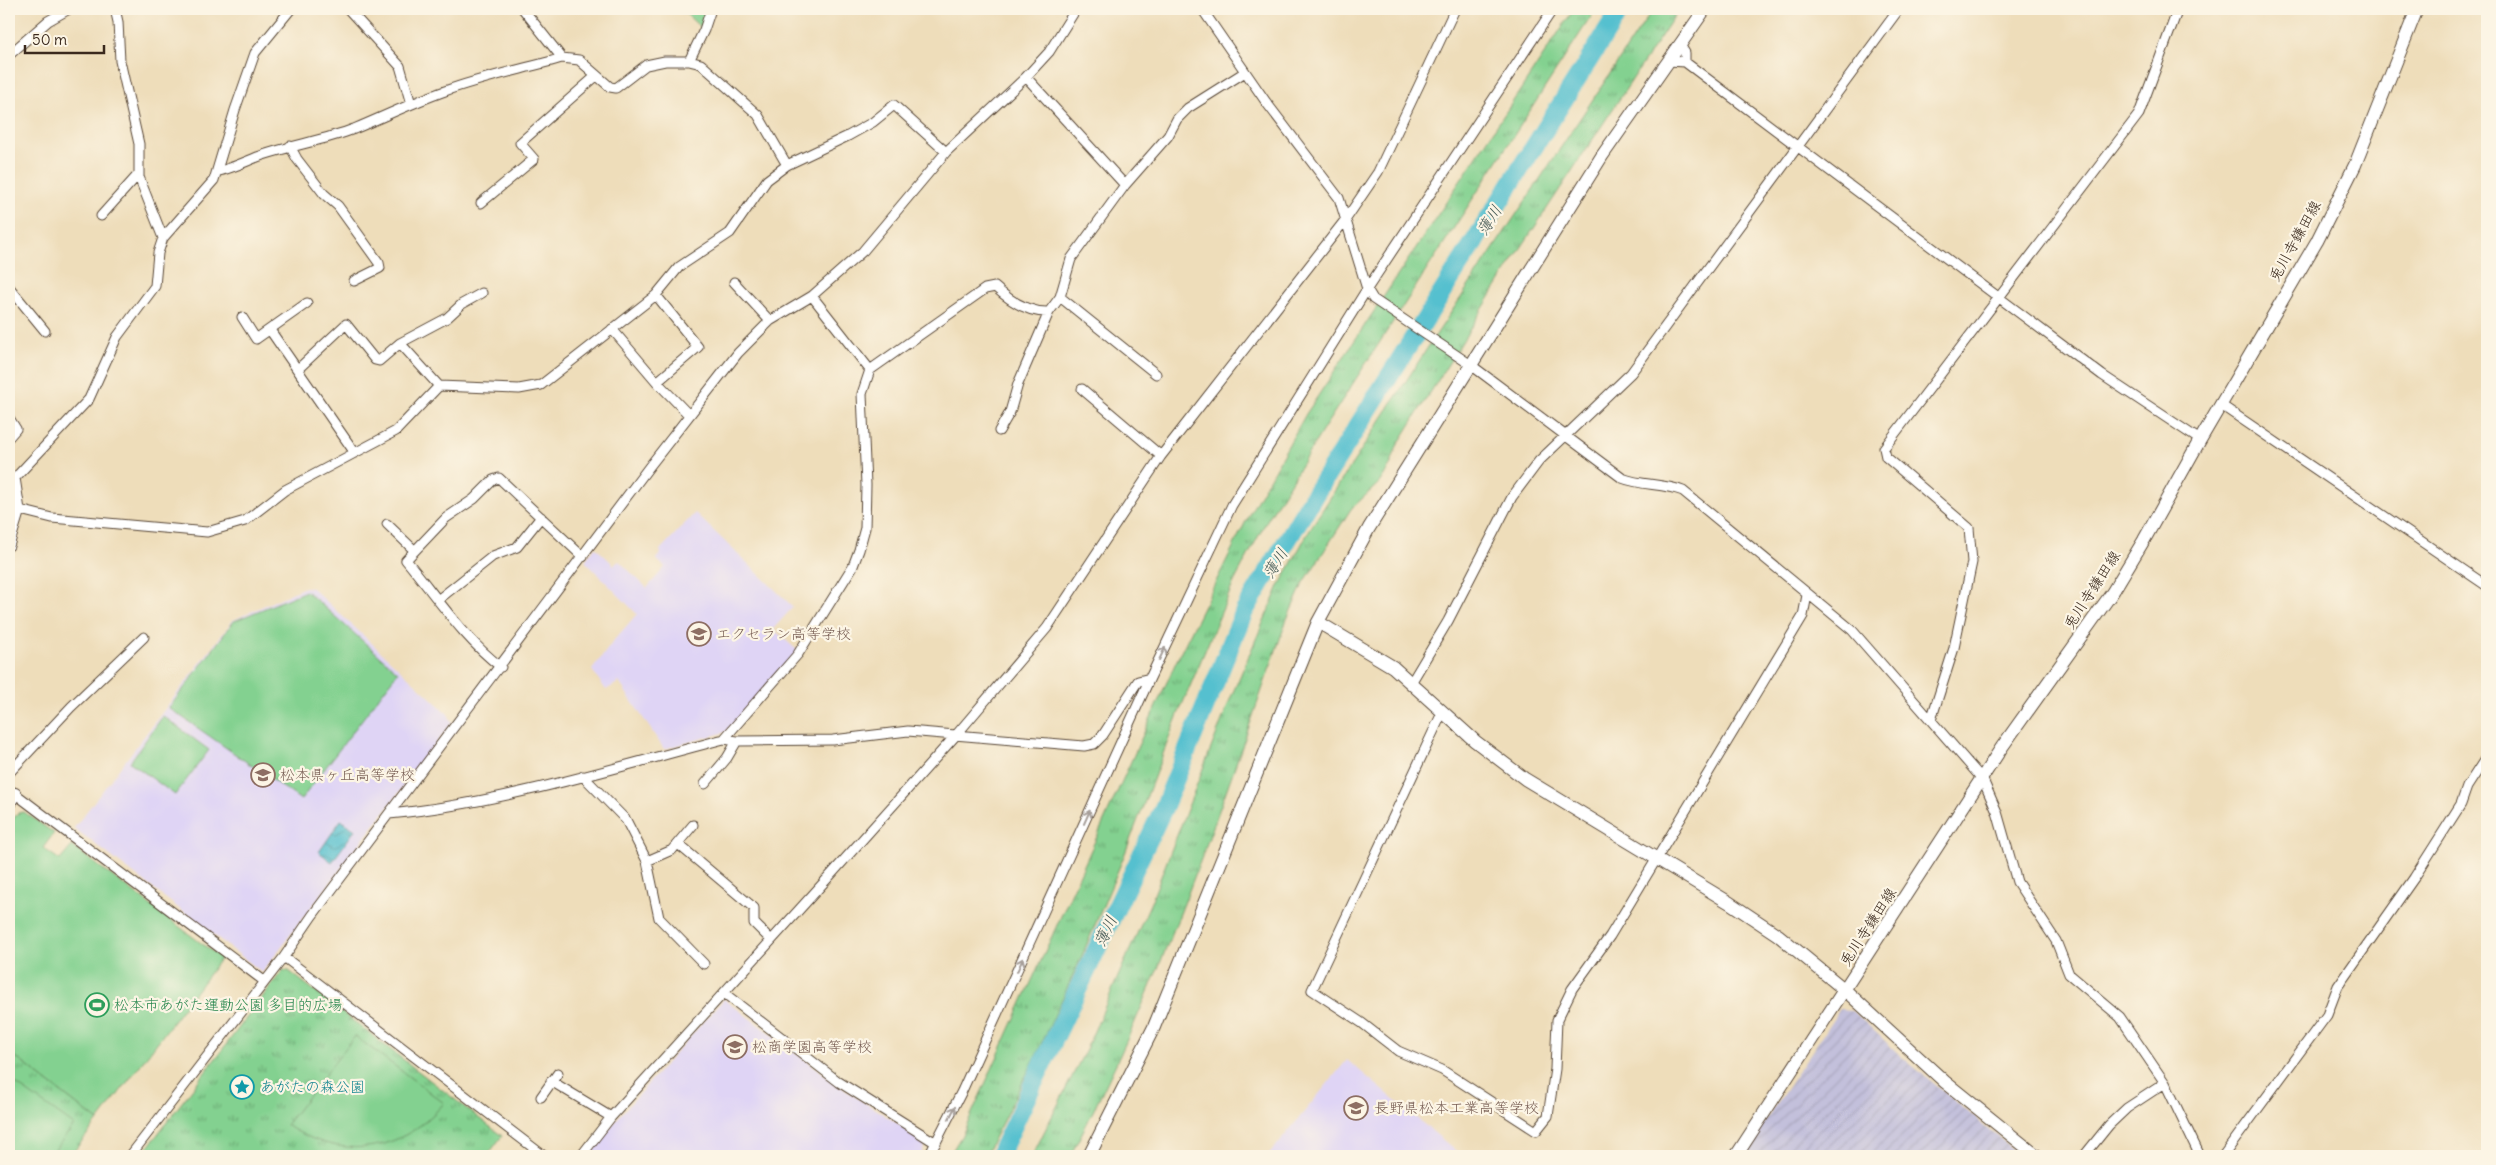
<svg xmlns="http://www.w3.org/2000/svg" width="2496" height="1165" font-family="Delius,'Klee One',sans-serif">
  <style>
    .built { fill: #dfd4f5 }
    .industrial { fill: url(#industrial-furrows) }
    .park { fill: url(#park-tufts); stroke: #5f7e57 }
    .pitch { fill: #83d190; stroke: #5f7e57 }
    .water { fill: url(#water-waves); stroke: #487576 }
    .lines { fill: none; stroke-linecap: round; stroke-linejoin: round }
    .river { stroke: #54c0cf; stroke-width: 19 }
    .street-casing { stroke: #564535; stroke-width: 11 }
    .secondary-casing { stroke: #564535; stroke-width: 14 }
    .street { stroke: #fff; stroke-width: 9 }
    .secondary { stroke: #fff; stroke-width: 12 }
    .oneway { stroke: #a79f9a }
    .labels { text-anchor: middle; stroke-width: 4.5; stroke-linejoin: round; paint-order: stroke }
    .street-label { font-size: 15px; fill: #3b2a1e; stroke: #fcf5e5 }
    .education-label { font-size: 15px; fill: #785e54; stroke: #fcf5e5; text-anchor: start }
    .leisure-label { font-size: 15px; fill: #27864d; stroke: #fcf5e5; text-anchor: start }
    .culture-label { font-size: 15px; fill: #0d838f; stroke: #fcf5e5; text-anchor: start }
    .water-label { font-size: 16px; font-style: italic; fill: #425753; stroke: #fcf5e5 }
  </style>
  <defs>
    <pattern id="industrial-furrows" width="10" height="10" patternUnits="userSpaceOnUse" patternTransform="scale(1.25)"><rect width="10" height="10" fill="#c3c0db"/><path d="M-1 1l2-2M0 10L10 0M9 11l2-2" fill="none" stroke="#a8a5bc"/></pattern>
    <pattern id="park-tufts" width="24" height="20" patternUnits="userSpaceOnUse" patternTransform="scale(1.25)"><rect width="24" height="20" fill="#83d190"/><path d="M3 7l-1-3M5 7V3M7 7l1-3M15 17l-1-3M17 17v-4M19 17l1-3" fill="none" stroke="#6caa75"/></pattern>
    <pattern id="water-waves" width="16" height="10" patternUnits="userSpaceOnUse" patternTransform="scale(1.25)"><rect width="16" height="10" fill="#54c0cf"/><path d="M0 5q4-4 8 0t8 0" fill="none" stroke="#479ca7"/></pattern>
  </defs>
  <rect width="100%" height="100%" fill="#fcf5e5"/>
  <filter id="ink" filterUnits="userSpaceOnUse"><feTurbulence type="fractalNoise" baseFrequency=".02" numOctaves="2"/><feDisplacementMap in="SourceGraphic" scale="10" xChannelSelector="R" yChannelSelector="G"/><feConvolveMatrix kernelMatrix="1 2 1 2 8 2 1 2 1" color-interpolation-filters="sRGB"/></filter>
  <filter id="wash" filterUnits="userSpaceOnUse"><feTurbulence type="fractalNoise" baseFrequency=".0096" numOctaves="4" result="noise"/><feDisplacementMap in="SourceGraphic" scale="20" xChannelSelector="R" yChannelSelector="G"/><feGaussianBlur stdDeviation="1.12" result="paint"/><feColorMatrix in="noise" values="0 0 0 0 0 0 0 0 0 0 0 0 0 0 0 0 0 1.4 0 .05"/><feComposite in="paint" operator="in"/></filter>
  <g filter="url(#wash)">
    <rect width="100%" height="100%" fill="#eeddba"/>
    <path class="built" d="M695,513L793,607L773,629L798,651L726,732L664,749L619,682L606,690L592,670L615,639L637,614L585,561L595,547L614,565L619,561L647,588L665,567L656,559L661,554L660,550Z
      M305,587L312,588L448,714L452,723L262,972L74,828L233,620Z
      M724,999L851,1094L916,1135L926,1144L920,1156H589L622,1113Z
      M1347,1060L1462,1156H1268Z"/>
    <path class="industrial" d="M1840,1009L1852,1010L1902,1057L2021,1156H1742Z"/>
    <path class="park" d="M1574,9H1596L1326,425L1266,522L1234,582L1177,717L1124,856L1082,956L1034,1060L985,1156H949L962,1135L1176,662L1251,511L1306,414Z
      M1653,9H1679L1515,257L1397,446L1390,466L1379,483L1351,509L1303,584L1287,619C1223,800 1161,986 1070,1156H1032L1087,1047L1151,902L1231,697L1279,586L1310,529L1430,344Z
      M283,970L289,971L502,1136L487,1156H141Z
      M9,1052L98,1121L70,1156H9Z"/>
    <path class="pitch" d="M681,9H707L701,27H700Z
      M306,591L398,672L301,800L169,708L234,621Z
      M163,716L209,750L175,795L130,762Z
      M24,812L54,833L43,848L60,860L72,846L221,958L98,1121L9,1052V824L18,813Z
      M355,1036L444,1103C400,1154 343,1161 286,1125Z
      M9,1079L74,1125L50,1156H9Z"/>
    <path class="water" d="M341,820L355,830L332,862L319,852Z"/>
    <g class="lines">
      <path class="river" d="M999,1156L1164,807L1244,612L1315,494L1621,9"/>
    </g>
  </g>
  <g filter="url(#ink)">
    <g class="lines">
      <g class="street-casing">
        <path id="street" d="M115,9L118,22L120,61L139,144V177L163,238
          M348,9L400,66L411,104
          M523,9L562,58
          M1202,9L1266,102L1339,198L1367,289L1373,299L1471,365L1622,478C1642,486 1663,483 1683,491L1852,630L1983,780L1997,812L2017,882L2056,941L2069,974L2120,1017L2165,1083L2200,1156
          M9,55L48,21L69,9
          M689,61L704,30L711,9
          M1669,61L1685,62V53L1680,45
          M1685,62L2102,375L2200,440
          M1026,77L1125,185
          M290,146L297,159L324,194L338,206L379,263L380,268L354,281
          M217,171C224,172 253,158 263,155C293,145 325,140 354,129C385,116 414,102 445,91C483,77 524,69 562,58L579,60L610,87L616,88L646,65L665,61H689L701,64L758,115L787,165
          M481,203L534,159L520,143L596,76
          M101,216L136,177H139
          M734,282L770,321
          M9,287L45,331
          M656,295L698,347L657,382
          M812,296L870,370
          M1060,297L1156,374
          M242,317L256,339L307,303
          M612,329L657,382L689,415
          M270,330L355,453
          M400,343L439,386
          M298,369L346,324L375,360L379,361L400,343L447,318L462,304L482,293
          M1082,389L1161,456
          M2221,405L2487,586
          M9,418L16,429L9,437
          M999,431L1010,412L1018,384L1049,312
          M20,510L52,518L207,532L245,521L285,490L396,431L439,386L519,389L541,385L656,295L679,267L730,233L767,180L787,165L848,136L873,122L894,105L946,152
          M387,524L414,550
          M9,546L20,510L15,478L89,399L117,337L155,286L158,253L163,238L214,180L235,110L255,53L291,9
          M439,599L493,556L517,547L541,517
          M501,667C463,638 436,596 406,560L446,518L474,499L493,480L499,478L583,557
          M1411,683L1448,621L1512,497L1539,461L1631,373L1899,9
          M1442,713L1312,990L1362,1023L1398,1051L1442,1070L1536,1131L1548,1116L1555,1069L1557,1020L1572,989L1610,936L1803,616L1807,595
          M1931,720L1954,648L1972,562L1969,528L1886,457L1884,448L2139,114L2178,9
          M724,739L798,654L853,566L859,550L865,528L866,485L862,394L870,370L985,289L995,287C1009,300 1029,313 1049,312L1060,297L1071,259L1125,185L1168,136L1177,119L1188,108L1245,72
          M9,773L71,707L144,637
          M583,776L626,820L647,861L672,850L693,825
          M705,784L727,758L737,741
          M9,789L264,981
          M389,814C503,803 613,768 724,739L737,741L833,740L908,731L1084,746L1094,744L1103,735L1138,681L1150,678
          M678,844L754,908V923L771,940
          M647,861L659,918L704,964
          M284,957L544,1156
          M724,993L839,1082L936,1143
          M551,1081L611,1117
          M541,1097L558,1073
          M130,1156L284,957L312,916L649,467L738,353L770,321L812,296L863,251L946,152L1026,77L1049,52L1076,9
          M581,1156L611,1117L827,879L957,734L1047,628L1161,456L1346,219L1378,172L1455,9
          M929,1156L962,1091L1150,678L1232,505L1367,289L1553,9
          M2084,1156L2109,1125L2127,1108L2165,1083
          M2223,1156L2327,1015L2338,986L2414,878L2461,804L2467,787L2487,756"/>
      </g>
      <g class="secondary-casing">
        <path id="secondary" d="M1318,622L1393,667L1475,741L1525,779L1730,903L1778,935L1846,991L1945,1082L2037,1156
          M9,803L15,794
          M1089,1156L1154,1027L1318,622L1369,528L1602,156L1705,9
          M1736,1156L2002,747L2112,593L2144,540L2200,440L2317,241L2355,165L2417,9"/>
      </g>
      <use href="#street" class="street"/>
      <use href="#secondary" class="secondary"/>
    </g>
    <defs><path id="oneway-shaft" d="M-6 0H5M1.5-3L5.5 0L1.5 3" fill="none" stroke-width="1.6" stroke-linecap="round" stroke-linejoin="round" transform="scale(1.25)"/></defs>
    <g class="oneway">
      <use href="#oneway-shaft" transform="translate(1162 654) rotate(-64)"/>
      <use href="#oneway-shaft" transform="translate(1087 817) rotate(-66)"/>
      <use href="#oneway-shaft" transform="translate(1020 965) rotate(-66)"/>
      <use href="#oneway-shaft" transform="translate(952 1113) rotate(-63)"/>
    </g>
  </g>
  <defs>
    <g id="school-ring" transform="scale(1.25)"><circle r="9.5" fill="#fcf5e5" stroke="#8d6e63" stroke-width="1.5"/><path d="M0-5L7-2L0 1L-7-2ZM-4 1L0 2.5L4 1V4Q0 6-4 4Z" fill="#8d6e63"/></g>
    <g id="stadium-ring" transform="scale(1.25)"><circle r="9.5" fill="#fcf5e5" stroke="#2e9e5b" stroke-width="1.5"/><path d="M0-5a6.5 5 0 1 0 0 10a6.5 5 0 1 0 0-10ZM-3.5-1.8h7v3.6h-7Z" fill="#2e9e5b"/></g>
    <g id="sight-ring" transform="scale(1.25)"><circle r="9.5" fill="#fcf5e5" stroke="#0f9aa8" stroke-width="1.5"/><path d="M0-6L1.8-2.2L6-1.7L2.9 1.2L3.7 5.4L0 3.3L-3.7 5.4L-2.9 1.2L-6-1.7L-1.8-2.2Z" fill="#0f9aa8"/></g>
  </defs>
  <g fill-rule="evenodd">
    <use href="#school-ring" x="699" y="634"/>
    <use href="#school-ring" x="263" y="775"/>
    <use href="#stadium-ring" x="97" y="1005"/>
    <use href="#school-ring" x="735" y="1047"/>
    <use href="#sight-ring" x="242" y="1087"/>
    <use href="#school-ring" x="1356" y="1108"/>
  </g>
  <g class="labels">
    <g class="street-label">
      <text transform="translate(2295 241) rotate(-61)" y="5">兎川寺鎌田線</text>
      <text transform="translate(2092 590) rotate(-57)" y="5">兎川寺鎌田線</text>
      <text transform="translate(1868 927) rotate(-57)" y="5">兎川寺鎌田線</text>
    </g>
    <g class="education-label">
      <text x="716" y="639">エクセラン高等学校</text>
      <text x="280" y="780">松本県ヶ丘高等学校</text>
      <text x="752" y="1052">松商学園高等学校</text>
      <text x="1374" y="1113">長野県松本工業高等学校</text>
    </g>
    <g class="leisure-label">
      <text x="114" y="1010">松本市あがた運動公園 多目的広場</text>
    </g>
    <g class="culture-label">
      <text x="260" y="1092">あがたの森公園</text>
    </g>
    <g class="water-label">
      <text transform="translate(1489 220) rotate(-58)" y="6">薄川</text>
      <text transform="translate(1275 563) rotate(-58)" y="6">薄川</text>
      <text transform="translate(1105 931) rotate(-65)" y="6">薄川</text>
    </g>
  </g>
  <rect width="2496" height="1165" fill="none" stroke="#fcf5e5" stroke-width="30"/>
  <path d="M25 45v8h79v-8" fill="none" stroke="#3b2a1e" stroke-width="2.5"/>
  <text x="32" y="45" font-size="15" fill="#3b2a1e" stroke="#fcf5e5" stroke-width="4" paint-order="stroke">50 m</text>
</svg>
